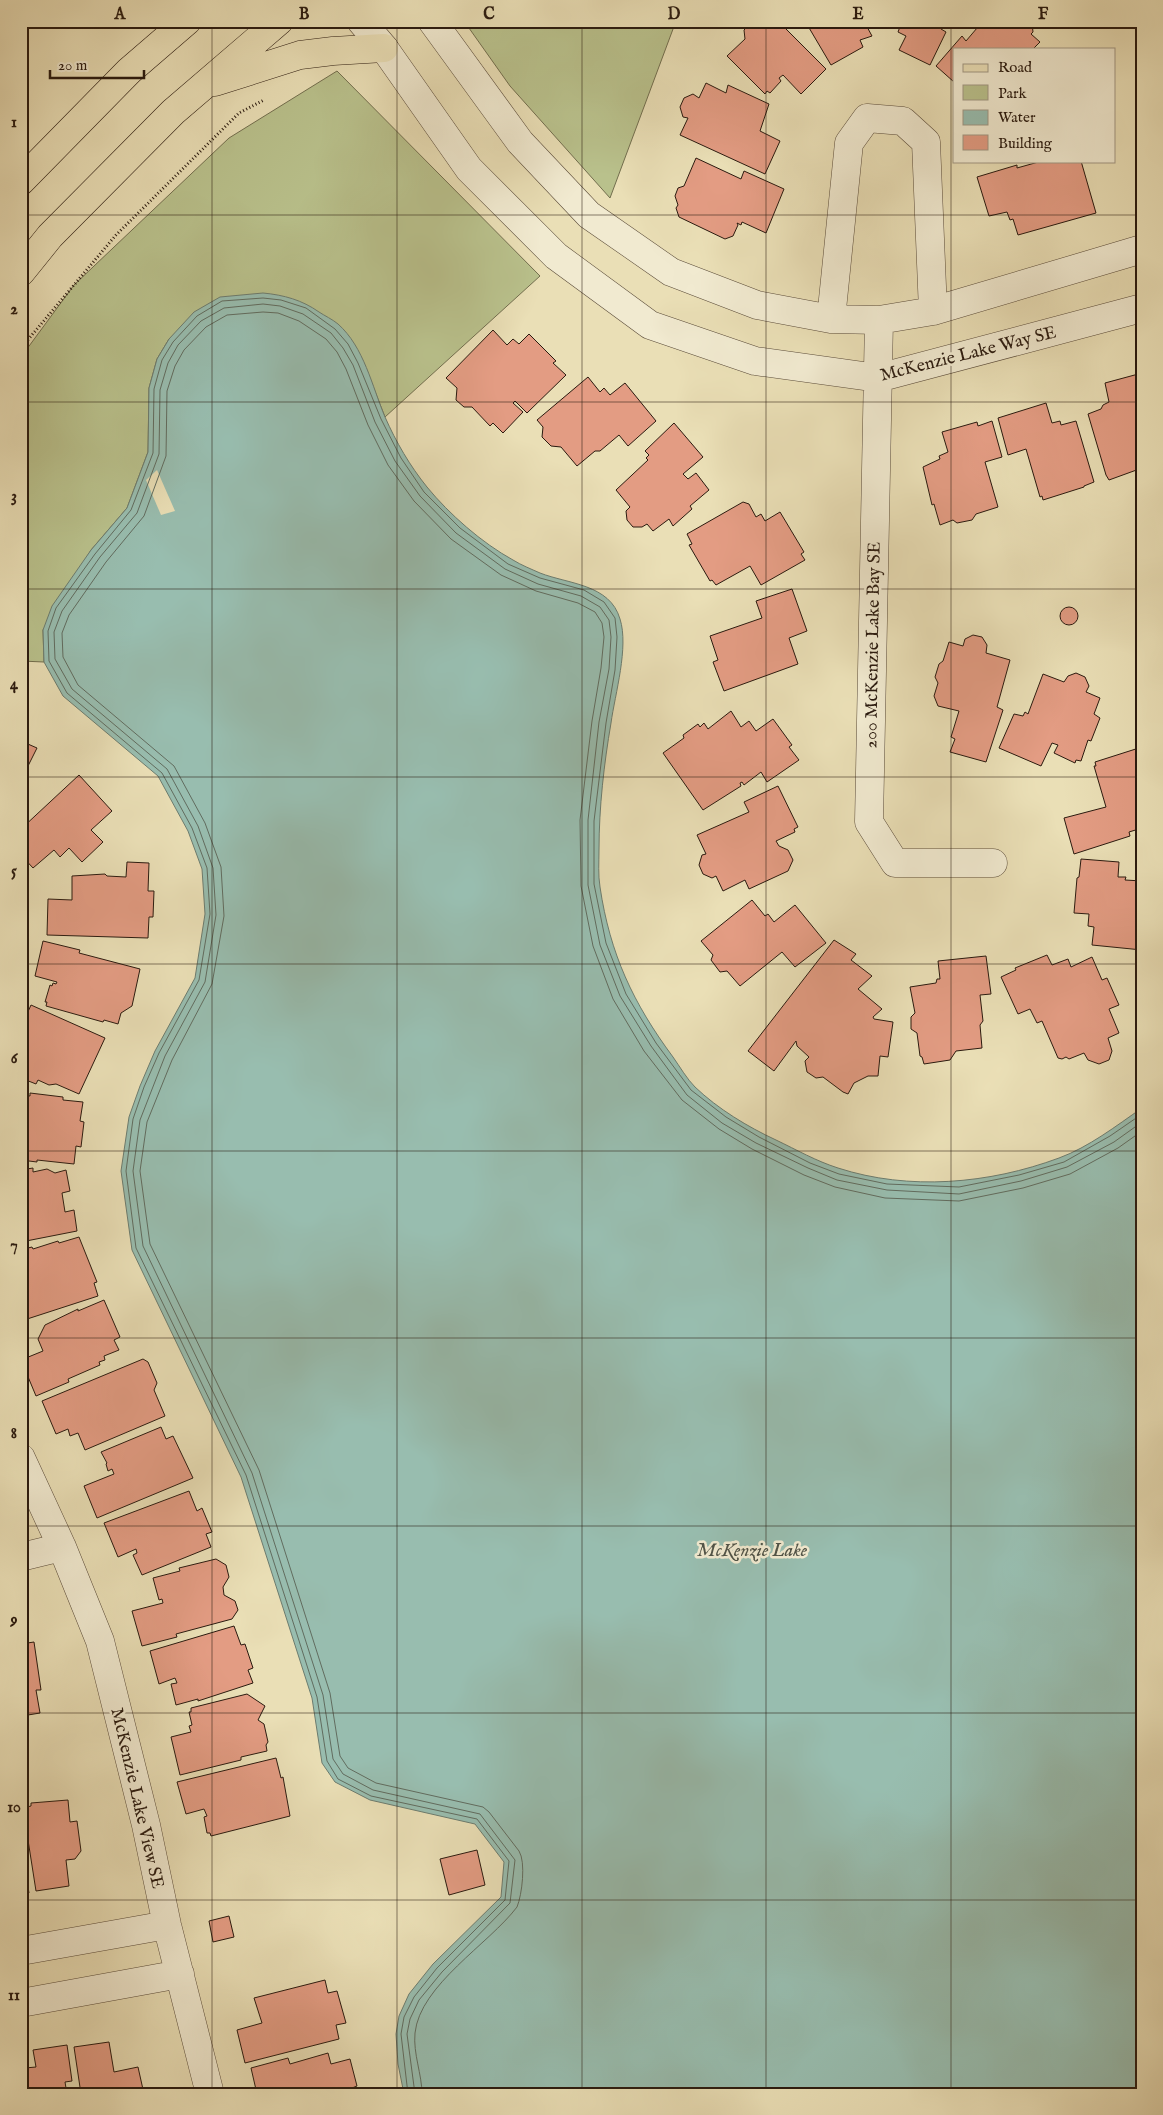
<svg xmlns="http://www.w3.org/2000/svg" width="1163" height="2115" font-family="'IM FELL English',serif">
  <style>
    .green { fill: #b9c18c; stroke: #726e4e }
    .water { fill: #98bdaf; stroke: #6c7c6f }
    .pier { fill: #eadfb6 }
    .lines { fill: none; stroke-linecap: round; stroke-linejoin: round }
    .shore { stroke: #616c5f; stroke-width: 1 }
    .building { fill: #e39c83; stroke: #2a1a0f }
    .minor-casing { stroke: #5a4b39; stroke-width: 29 }
    .major-casing { stroke: #2a1a0f; stroke-width: 29 }
    .path { stroke: #2a1a0f; stroke-width: 3; stroke-dasharray: 1 2.5; stroke-linecap: butt }
    .minor { stroke: #f1ead0; stroke-width: 28 }
    .major { stroke: #eadfb6; stroke-width: 28 }
    .grid { fill: none; stroke: #2a1a0f; stroke-width: 1; stroke-opacity: 0.55 }
    .labels { text-anchor: middle; stroke-width: 5; stroke-linejoin: round; paint-order: stroke }
    .street-label { font-size: 18px; fill: #2a1a0f; stroke: #f1ead0 }
    .water-label { font-size: 19px; font-style: italic; fill: #505347; stroke: #f1ead0 }
    .neatline { fill: none; stroke: #2a1a0f; stroke-width: 2 }
    .grid-label { font-size: 16px; text-anchor: middle; font-weight: bold; fill: #2a1a0f }
  </style>
  <rect width="100%" height="100%" fill="#eadfb6"/>
  <filter id="stains"><feTurbulence type="fractalNoise" baseFrequency=".004" numOctaves="4"/><feColorMatrix values="0 0 0 0 .2 0 0 0 0 .09 0 0 0 0 .02 0 0 0 .5 -.17"/></filter>
  <radialGradient id="worn" r=".72"><stop offset=".6" stop-color="#630" stop-opacity="0"/><stop offset="1" stop-color="#630" stop-opacity=".3"/></radialGradient>
  <path class="green" d="M464,21H676L610,198L510,86Z
    M337,71L540,276L385,417L363,361L352,342L169,339L157,359L149,388L148,452L127,508L91,550L43,630L44,662L21,661V357L74,285L229,138Z"/>
  <path class="water" d="M263,293C284,295 302,300 319,312C325,316 332,319 338,324C364,347 372,386 385,417C396,442 410,466 427,487C449,514 482,543 513,560C521,565 531,569 540,573C568,584 610,584 620,619C629,647 615,694 611,723C604,764 599,807 599,850C599,862 598,875 600,887C610,954 633,1003 673,1057C680,1067 687,1079 695,1087C718,1109 748,1127 776,1140C797,1150 816,1161 838,1168C909,1191 989,1184 1059,1158C1089,1147 1116,1126 1142,1108V2094H404L398,2064L396,2034L399,2016L409,1994L433,1964L501,1897L504,1862L475,1824L370,1800L335,1782L322,1763L312,1698L241,1477L132,1250L121,1171L129,1117L140,1086L155,1051L195,978L205,914L202,869L188,831L158,776L63,696L44,662L43,630L52,606L91,550L127,508L148,452L149,388L157,359L169,339L194,312L220,297Z"/>
  <path class="pier" d="M157,470L175,511L161,515L146,480Z"/>
  <g class="lines">
    <path class="shore" d="M408,2094L401,2034L404,2017L414,1997L437,1968L505,1900L509,1861L477,1819L371,1796L338,1779L327,1761L317,1697L246,1475L136,1248L126,1171L133,1119L144,1087L159,1053L199,980L210,914L207,868L192,828L162,773L67,693L49,661L48,631L56,608L95,554L131,510L153,453L154,389L162,360L173,342L197,316L222,301L263,298L281,300L306,308L335,329L348,344L358,363L381,419L401,458L424,492L460,528L508,564L540,578L584,590L604,602L615,618L617,637L615,670L606,723L594,821V884L606,943L626,994L656,1043L691,1090L726,1117L759,1137L810,1163L839,1174L887,1184L959,1187L1019,1175L1064,1162L1110,1136L1142,1114
      M415,2094L407,2034L410,2019L419,2000L442,1972L510,1903L515,1860L480,1814L373,1790L343,1774L333,1759L323,1695L252,1473L143,1246L133,1171L140,1120L165,1056L205,982L216,915L213,868L198,826L167,769L72,689L55,659L54,632L62,611L100,557L137,513L159,454L160,390L168,363L178,345L201,321L224,308L263,304L280,306L303,314L331,333L343,348L353,365L375,422L395,461L420,496L456,533L505,569L538,584L581,596L600,607L609,620L611,637L609,669L599,722L588,820V885L600,945L620,996L651,1046L687,1095L722,1123L756,1143L808,1168L837,1180L887,1190L959,1194L1021,1181L1067,1167L1114,1142L1142,1122
      M422,2094C422,2074 413,2054 415,2033C420,1985 489,1944 517,1907C522,1895 526,1862 519,1851L489,1812L483,1807L376,1783L348,1768L340,1756L330,1693L259,1470L150,1244L140,1171L147,1122L172,1060L212,984L224,916L221,867L205,823L174,766L78,685L63,657L62,633L69,615L106,562L144,516L166,456L167,391L175,366L184,350L206,327L227,315L263,312L278,313L299,321L326,339L337,352L346,369L368,425L388,465L414,501L451,539L501,575L536,591L578,603L595,612L602,623L604,637L601,668L592,721L580,820L581,886L593,946L613,999L644,1051L682,1100L719,1129L752,1149L804,1175L835,1187L885,1198L959,1201L1023,1188L1070,1174L1118,1148L1142,1131"/>
  </g>
  <path class="building" d="M763,21H778L826,69L801,94L783,75L779,78L781,81L770,93L767,91L765,94L727,56L745,39L744,30L752,22L760,24Z
    M805,21H874L866,25L872,36L860,40L863,47L831,65Z
    M895,21H945L941,29L946,32L930,65L899,50L906,36L898,32L901,24Z
    M983,21H1030L1032,23L1033,32L1031,34L1040,42L1033,49H954V82L936,66L962,36L966,41Z
    M706,83L726,93L728,85L769,104L760,131L780,141L765,174L680,135L688,118L683,117L680,107L684,98L693,94L699,98Z
    M696,158L741,179L744,171L784,189L766,233L742,222L741,225L737,223L738,225L733,236L725,239L679,217L676,208L678,205L675,196L678,188L684,186Z
    M1042,161H1081L1096,213L1018,235L1013,219L1010,220L1007,212L989,216L977,177L1017,165V168Z
    M493,330L507,345L513,339L519,344L529,334L556,361L553,363L566,375L527,413L515,401L513,403L523,412L503,433L493,423L490,426L472,407H464L456,400L457,388L446,378Z
    M1142,373V468L1109,480L1106,475L1088,414L1101,409L1103,405L1109,402L1105,383Z
    M588,377L600,392L604,388L610,395L625,383L656,421L628,446L619,435L600,451H595L577,466L561,447L551,446L542,437L543,427L537,420Z
    M1046,403L1052,423L1060,421L1061,425L1076,421L1094,482L1084,486V487L1043,500L1042,496L1040,497L1026,449L1008,455L998,418Z
    M992,421L1002,457L985,462L998,507L976,514L972,520L957,523L953,520L940,525L934,504L932,505L923,467L940,459L939,456L948,452L942,432L977,422L978,426Z
    M674,423L703,457L683,474L688,479L696,473L709,490L690,506L692,509L673,526L669,519L653,531L647,524L642,527H633L627,520L626,511L630,507L616,490L648,460L646,458L649,455L645,451Z
    M743,502L749,504L756,517L761,514L765,521L780,512L804,552L801,554L805,560L761,585L750,566L716,585L712,580L710,581L689,545L692,544L687,534Z
    M792,589L807,631L789,638L798,664L724,691L713,662L718,660L710,636L762,618L756,601Z
    M1060 616a9 9 0 1 1 18 0a9 9 0 1 1-18 0Z
    M973,635L982,637L987,645L986,653L1010,660L997,707L1003,710L986,762L950,752L955,739L951,737L959,711L938,706L934,696L938,683L935,677L939,664L943,661L949,642L963,646L965,639Z
    M1076,673L1085,677L1089,686L1086,692L1100,698L1094,714L1100,718L1091,741L1088,740L1081,761L1076,760L1075,763L1054,753L1058,745L1052,743L1041,766L999,748L1014,714L1023,716L1025,712L1028,714L1043,674L1064,682L1068,676Z
    M731,711L741,727L749,721L756,731L773,719L792,745L789,747L799,760L767,782L761,772L744,785L742,782L740,783L741,786L703,810L663,753L684,738L683,735L698,724L700,727L704,723L708,729Z
    M21,741L37,748L21,780Z
    M1142,747V828L1129,832L1130,836L1074,854L1064,818L1106,807L1094,766H1096L1095,762Z
    M79,775L112,811L91,830L103,842L82,862L69,848L60,857L54,850L33,868L21,855V829Z
    M778,786L798,827L794,829L795,832L776,841L779,846L788,850L793,860L788,871L749,889L745,880L723,891L716,876L712,878L703,874L699,865L702,855L706,854L697,835L749,812L744,802Z
    M1081,859L1119,862L1118,877H1126L1125,880L1142,881V950L1092,945L1094,927L1088,926L1089,914L1074,913L1077,878L1079,877Z
    M127,862L149,863L148,891H154L153,917H149L148,938L47,935L48,899L72,900V876L105,874L107,876L126,877Z
    M752,900L765,916L768,914L774,922L795,905L826,943L795,967L782,952L740,986L727,971L720,972L711,960L713,955L701,941Z
    M834,940L856,954L851,960L872,976L858,989L882,1009L873,1017L874,1019L893,1022L888,1057L880,1056L878,1076H868L854,1083L848,1094L843,1092L823,1077L816,1078L807,1072L805,1061L809,1057L797,1046L796,1041L774,1071L748,1051Z
    M43,941L80,950L79,953L140,969L132,1006L121,1013L118,1024L104,1020L103,1022L46,1006L47,1002H45L50,985L52,986L53,983L56,984L57,982L35,976Z
    M1047,955L1052,965L1068,959L1071,967L1092,957L1102,980L1107,978L1119,1005L1109,1009L1119,1033L1108,1038L1112,1051L1109,1060L1099,1064L1088,1060L1084,1053L1069,1059L1066,1057L1062,1059L1058,1058L1042,1021L1037,1023L1030,1009L1018,1014L1001,977L1016,970L1015,968Z
    M986,956L991,994L980,995L983,1021L980,1025L982,1048L956,1051L950,1060L924,1064L922,1057L920,1056L917,1033L911,1029V1017L915,1013L910,987L936,983L937,979H940L938,961Z
    M31,1005L105,1038L79,1094L56,1084L49,1085L38,1080L36,1084L21,1078V1029L25,1030L26,1027L22,1025Z
    M21,1088H23L22,1095L30,1096V1093L63,1097V1100L83,1102L80,1121L84,1122L81,1147L76,1146L74,1164L37,1160V1162L21,1160Z
    M33,1168V1172L47,1169L55,1173L66,1170L70,1191L62,1193L65,1212L74,1210L77,1231L21,1242V1170Z
    M79,1237L97,1282L94,1283L98,1296L21,1321V1248L24,1247V1249L32,1247L33,1249L58,1241L59,1243Z
    M104,1300L120,1337L114,1340L119,1350L104,1356L105,1360L99,1362L100,1365L68,1379L69,1382L36,1396L21,1360L43,1351L38,1339L45,1325L78,1309V1311Z
    M143,1359L148,1362L157,1383L154,1390L165,1416L85,1450L78,1433L70,1436L68,1429L56,1434L42,1401Z
    M161,1427L166,1439L173,1436L193,1478L97,1518L84,1486L114,1474L112,1469L108,1471L106,1464L107,1463L101,1452Z
    M189,1491L197,1511L202,1508L212,1532L206,1534L211,1547L142,1575L133,1555L137,1553L136,1549L118,1557L104,1523Z
    M216,1559L226,1565L229,1577L223,1587L224,1595L235,1601L238,1610L232,1619L176,1634L177,1637L142,1646L132,1611L163,1603L162,1599L159,1600L153,1578L180,1571L179,1568Z
    M234,1626L241,1645L245,1644L253,1668L248,1670L253,1683L198,1701V1699L176,1705L171,1684L177,1683L175,1678L159,1684L150,1651Z
    M34,1642L41,1690H36L40,1713L28,1715L24,1723H21V1644Z
    M247,1694L265,1706L258,1720L264,1724L268,1742L266,1745L267,1751L241,1757V1760L180,1775L171,1737L191,1732L189,1726L192,1725L189,1712H191V1708Z
    M276,1758L281,1778L283,1777L290,1816L211,1836L210,1833H207L204,1817L207,1816L204,1809L186,1814L177,1782Z
    M68,1800L70,1822L77,1821L81,1851L75,1859L66,1860L69,1886L36,1891L23,1808L31,1806V1803Z
    M21,1846L29,1893L21,1894Z
    M477,1850L485,1885L449,1895L440,1859Z
    M229,1916L234,1937L213,1942L209,1921Z
    M325,1980L328,1993L337,1991L346,2023L336,2025L339,2039L245,2063L237,2030L262,2023L254,1998Z
    M109,2042L114,2072L138,2067L144,2094H81L74,2047Z
    M67,2045L72,2081L65,2082L67,2094H21V2077H26L25,2068L36,2067L33,2050Z
    M328,2053L331,2064L350,2059L357,2086L352,2088L353,2094H257L251,2068L288,2058L290,2064Z"/>
  <g class="lines">
    <g class="minor-casing">
      <path id="minor" d="M361,21L384,48L469,169L556,256L650,325L755,361L878,378L1142,308
        M432,21L520,142L589,215L671,272L757,305L831,319L879,320L933,311L1142,249
        M831,319L849,143L867,118L903,121L926,142L933,311
        M879,320L869,822L895,863H993
        M21,1458L62,1547L100,1641L146,1825L167,1925L210,2094
        M21,1557L62,1547
        M21,1951L167,1925
        M21,2003L180,1974"/>
    </g>
    <g class="major-casing">
      <path id="major" d="M215,82L300,55L333,51L384,48
        M21,181L129,71L187,21
        M21,272L50,236L173,112L279,21"/>
    </g>
    <path class="path" d="M21,348L116,235L239,113L264,100"/>
    <use href="#minor" class="minor"/>
    <use href="#major" class="major"/>
  </g>
  <path class="grid" d="M212,21V2094M397,21V2094M582,21V2094M766,21V2094M951,21V2094M21,215H1142M21,402H1142M21,589H1142M21,777H1142M21,964H1142M21,1151H1142M21,1338H1142M21,1526H1142M21,1713H1142M21,1900H1142"/>
  <g class="labels">
    <g class="street-label">
      <text transform="translate(968 353) rotate(-14)" y="6">McKenzie Lake Way SE</text>
      <text transform="translate(872 645) rotate(-89)" y="6">200 McKenzie Lake Bay SE</text>
      <text transform="translate(138 1798) rotate(77)" y="6">McKenzie Lake View SE</text>
    </g>
    <g class="water-label">
      <text x="752" y="1556">McKenzie Lake</text>
    </g>
  </g>
  <rect width="1163" height="2115" fill="none" stroke="#eadfb6" stroke-width="55"/>
  <rect x="953" y="48" width="162" height="115" fill="#f1ead0" stroke="#a19783"/>
  <rect x="963" y="64" width="25" height="8" fill="#eadfb6" stroke="#a19783"/>
  <text x="998" y="72" font-size="15" fill="#2a1a0f">Road</text>
  <rect x="963" y="85" width="25" height="15" fill="#b9c18c" stroke="#a19783"/>
  <text x="998" y="98" font-size="15" fill="#2a1a0f">Park</text>
  <rect x="963" y="110" width="25" height="15" fill="#98bdaf" stroke="#a19783"/>
  <text x="998" y="122" font-size="15" fill="#2a1a0f">Water</text>
  <rect x="963" y="135" width="25" height="15" fill="#e39c83" stroke="#a19783"/>
  <text x="998" y="148" font-size="15" fill="#2a1a0f">Building</text>
  <path d="M50 70v8h94v-8" fill="none" stroke="#2a1a0f" stroke-width="2.5"/>
  <text x="58" y="70" font-size="15" fill="#2a1a0f" stroke="#f1ead0" stroke-width="4" paint-order="stroke">20 m</text>
  <rect x="28" y="28" width="1108" height="2060" class="neatline"/>
  <g class="grid-label">
    <text x="120" y="19">A</text>
    <text x="304" y="19">B</text>
    <text x="489" y="19">C</text>
    <text x="674" y="19">D</text>
    <text x="858" y="19">E</text>
    <text x="1043" y="19">F</text>
    <text x="14" y="127">1</text>
    <text x="14" y="314">2</text>
    <text x="14" y="501">3</text>
    <text x="14" y="689">4</text>
    <text x="14" y="876">5</text>
    <text x="14" y="1063">6</text>
    <text x="14" y="1250">7</text>
    <text x="14" y="1438">8</text>
    <text x="14" y="1625">9</text>
    <text x="14" y="1812">10</text>
    <text x="14" y="2000">11</text>
  </g>
  <rect width="100%" height="100%" filter="url(#stains)"/>
  <rect width="100%" height="100%" fill="url(#worn)"/>
</svg>
